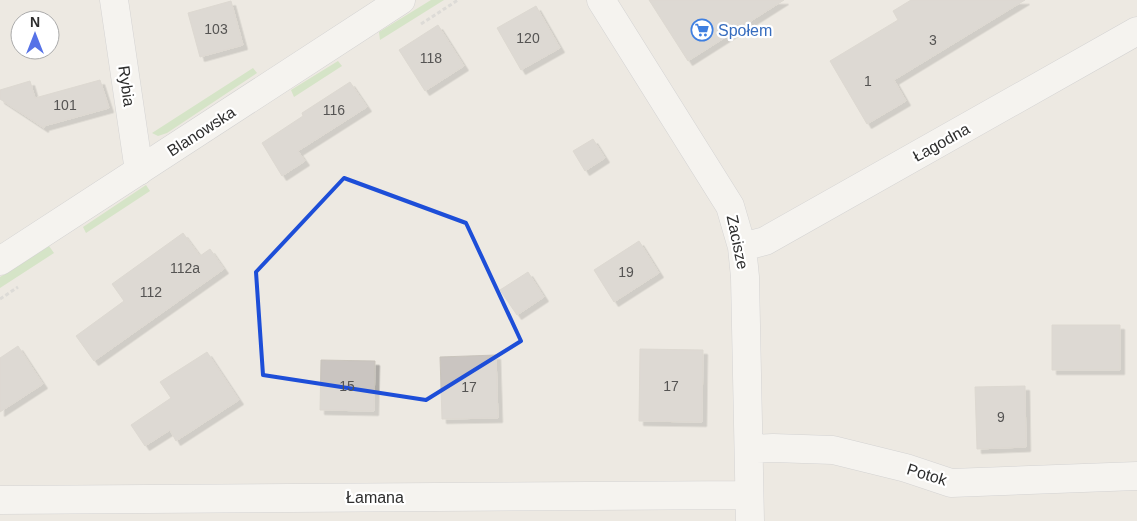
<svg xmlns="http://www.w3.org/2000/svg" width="1137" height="521" font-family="Arial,sans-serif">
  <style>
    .green { fill: #b9dda6 }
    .building { fill: #cac5c1; stroke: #c9c4bc; filter: url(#shadow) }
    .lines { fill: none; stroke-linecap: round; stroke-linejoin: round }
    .street-casing { stroke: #b6b8c0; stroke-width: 29 }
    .secondary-casing { stroke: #b6b8c0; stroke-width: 29 }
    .path { stroke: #c9c9c9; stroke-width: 3; stroke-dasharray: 4 2.5; stroke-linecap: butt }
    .street { stroke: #fff; stroke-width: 28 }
    .secondary { stroke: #fff; stroke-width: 28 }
    .marked { fill: none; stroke: #1d4ed8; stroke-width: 4; stroke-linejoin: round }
    .labels { text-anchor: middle; stroke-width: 4.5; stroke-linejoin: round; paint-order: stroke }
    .number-label { font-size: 14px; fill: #555453 }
    .shop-label { font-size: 16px; fill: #366cbe; stroke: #fff; text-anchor: start }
    .street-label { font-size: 16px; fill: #2e2e2e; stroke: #fff }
  </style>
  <defs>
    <filter id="shadow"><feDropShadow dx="4.5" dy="4.5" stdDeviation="0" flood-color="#0004"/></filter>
  </defs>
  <rect width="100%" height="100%" fill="#ede9e2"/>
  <path class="green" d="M431,0H444L380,40L379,32Z
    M338,61L342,66L294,97L291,90Z
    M253,68L257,73L167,133L158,136L152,133Z
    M146,185L150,191L86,233L83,227Z
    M49,246L54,253L0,288V277Z"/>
  <path class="building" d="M649,0H784L688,61Z
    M911,0H1025L894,80L906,101L867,124L830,61L898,20L893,11Z
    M231,1L243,45L200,57L188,13Z
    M536,6L560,48L521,70L497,28Z
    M438,25L464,66L425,91L399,50Z
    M100,80L109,108L44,126V128L0,99V90L30,81L35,98Z
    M350,82L367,107L298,151L305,161L282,176L262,143L303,116L302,113Z
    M593,139L605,158L585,171L573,151Z
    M183,233L200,256L210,249L224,269L94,361L76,336L124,301L112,284Z
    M639,241L659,273L614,302L594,270Z
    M528,272L544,297L517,315L500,290Z
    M1052,325H1120V370H1052Z
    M18,346L43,384L0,412V358Z
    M640,349L703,350L702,422L639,421Z
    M207,352L239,400L176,441L170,430L145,446L131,425L171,398L160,382Z
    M496,355L498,418L442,419L440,357Z
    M321,360L375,361L374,411L320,410Z
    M1025,386L1026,447L977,449L975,387Z"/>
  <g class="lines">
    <g class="street-casing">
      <path id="street" d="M114,0L139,171
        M601,0L730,206L742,247L745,277L750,521
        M742,247L765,241L1137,31
        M749,449L773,448L833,450L906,468L951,483L1137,476
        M0,500L749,495"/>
    </g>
    <g class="secondary-casing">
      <path id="secondary" d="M0,261L401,0"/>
    </g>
    <path class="path" d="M421,24L458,0
      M0,299L18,287"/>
    <use href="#street" class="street"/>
    <use href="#secondary" class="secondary"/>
  </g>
  <path d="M0 0H1137V521H0ZM344,178L466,223L521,341L426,400L263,375L256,272Z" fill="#ede9e2" fill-opacity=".55" fill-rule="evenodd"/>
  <path class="marked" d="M344,178L466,223L521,341L426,400L263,375L256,272Z"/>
  <defs>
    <g id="supermarket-ring" transform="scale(1.125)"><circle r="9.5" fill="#fff" stroke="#3f7fe0" stroke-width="1.5"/><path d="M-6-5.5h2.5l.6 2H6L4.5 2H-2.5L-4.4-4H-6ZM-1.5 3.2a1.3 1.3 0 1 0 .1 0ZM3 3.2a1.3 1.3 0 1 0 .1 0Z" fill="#3f7fe0"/></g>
  </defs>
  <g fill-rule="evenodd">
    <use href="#supermarket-ring" x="702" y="30"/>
  </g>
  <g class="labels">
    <g class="number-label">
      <text x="216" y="34">103</text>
      <text x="528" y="43">120</text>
      <text x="933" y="45">3</text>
      <text x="431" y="63">118</text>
      <text x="868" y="86">1</text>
      <text x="65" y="110">101</text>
      <text x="334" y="115">116</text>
      <text x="185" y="273">112a</text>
      <text x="626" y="277">19</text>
      <text x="151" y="297">112</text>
      <text x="347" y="391">15</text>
      <text x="671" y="391">17</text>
      <text x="469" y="392">17</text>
      <text x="1001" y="422">9</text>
    </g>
    <g class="shop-label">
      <text x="718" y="36">Społem</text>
    </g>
    <g class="street-label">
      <text transform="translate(127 86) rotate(82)" y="6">Rybia</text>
      <text transform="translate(201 131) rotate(-33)" y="6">Blanowska</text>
      <text transform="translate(941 142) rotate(-29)" y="6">Łagodna</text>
      <text transform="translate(738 242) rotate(78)" y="6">Zacisze</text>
      <text transform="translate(927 474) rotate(17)" y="6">Potok</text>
      <text x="375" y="503">Łamana</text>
    </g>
  </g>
  <g transform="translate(35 35)"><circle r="24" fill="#ffffff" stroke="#ababab"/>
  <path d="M0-4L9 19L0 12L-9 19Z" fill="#5672e7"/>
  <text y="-8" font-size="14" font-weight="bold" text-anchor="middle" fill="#2e2e2e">N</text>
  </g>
</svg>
